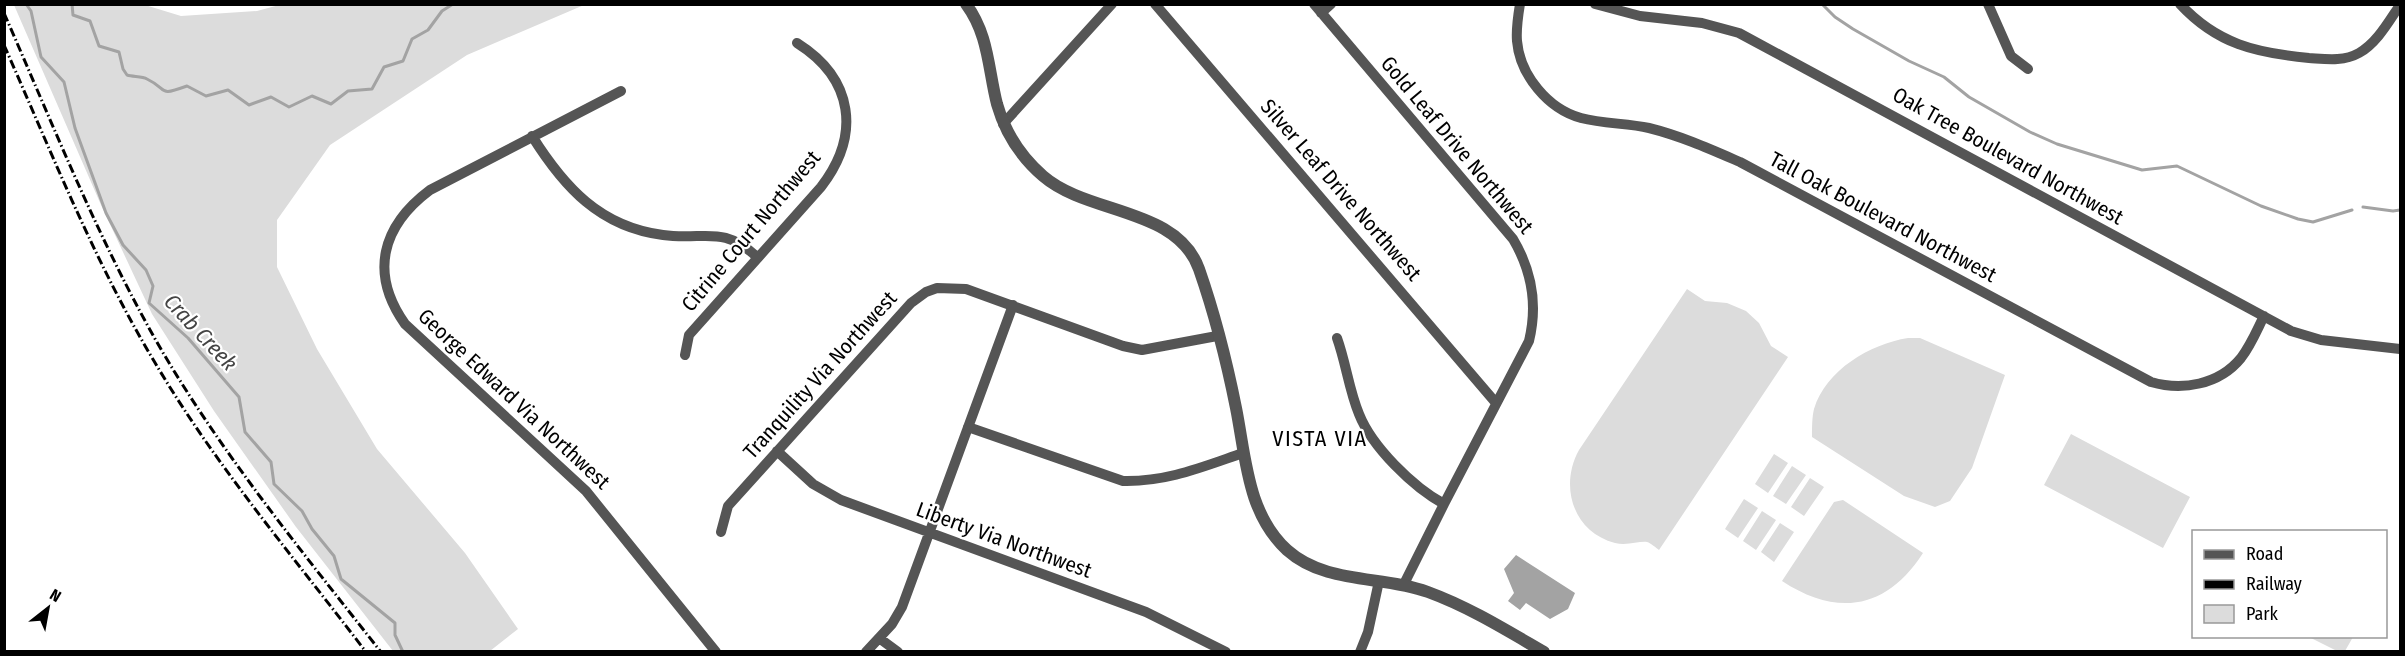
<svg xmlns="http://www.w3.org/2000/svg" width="2405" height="656" font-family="'Fira Sans Condensed',sans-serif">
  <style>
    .green { fill: #dcdcdc }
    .water { fill: #a3a3a3 }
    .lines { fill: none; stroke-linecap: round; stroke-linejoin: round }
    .stream { stroke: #a3a3a3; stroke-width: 3 }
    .minor { stroke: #555; stroke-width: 10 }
    .tertiary { stroke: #555; stroke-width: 12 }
    .rail { stroke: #000; stroke-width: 3; stroke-dasharray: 9 3 1.5 3; stroke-linecap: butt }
    .labels { text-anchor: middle; stroke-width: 4.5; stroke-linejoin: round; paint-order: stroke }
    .street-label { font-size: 21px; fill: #000; stroke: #fff }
    .water-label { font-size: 22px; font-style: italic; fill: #444; stroke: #fff }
    .neighbourhood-label { font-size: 22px; letter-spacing: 1.5px; fill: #000; stroke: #fff }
  </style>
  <rect width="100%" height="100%" fill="#fff"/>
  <path class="green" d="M283,4L584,5L467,55L330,145L277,220V267L317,349L377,449L465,553L518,629L490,651H393L296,527L214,411L152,314L101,205L14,5H145L181,16L257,11Z
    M1687,289L1705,301L1727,303L1746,311L1759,323L1771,346L1788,357L1659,550C1656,548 1651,543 1647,542C1639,541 1627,546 1615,543C1573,532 1559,486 1579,450Z
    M1908,338H1920L2005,375L1972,468L1950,501L1935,507L1904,496L1812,437C1812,428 1812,417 1814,409C1826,370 1870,344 1908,338Z
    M2071,434L2190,497L2163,548L2044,485Z
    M1774,454L1788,463L1768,493L1755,484Z
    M1792,466L1806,475L1786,504L1773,496Z
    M1810,478L1824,487L1804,516L1791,507Z
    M1744,499L1758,508L1738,538L1725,529Z
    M1843,500L1923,553C1886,610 1837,617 1782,581L1834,502Z
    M1762,511L1776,520L1756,550L1743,541Z
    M1780,523L1794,532L1774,562L1761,552Z
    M2309,637L2353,636V637L2345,651H2337Z"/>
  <path class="water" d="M1516,555L1575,593L1568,609L1550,619L1526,603L1520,610L1508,601L1514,593L1504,569Z"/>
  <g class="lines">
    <path class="stream" d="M26,4L31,11L41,57L64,82L75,128L106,213L123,245L146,270L153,286L149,303L188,338L239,397L245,432L271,462L274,484L302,511L312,529L334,556L341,579L395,623V635L403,652
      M72,4L73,15L90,21L99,46L119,52L123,69L127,75C133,77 142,76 147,79C170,90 156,97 187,86L206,96L228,90L249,105L271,97L289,107L312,96L331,104L348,91L372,89L384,67L403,61L412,39L428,30L442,11L453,4
      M1822,4L1835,17L1853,29L1909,61L1944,77L1969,97L2030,132L2057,144L2142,170L2177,166L2261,206L2298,219L2313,222L2352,210
      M2363,207L2393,211L2400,210"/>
    <path class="minor" d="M1155,4L1496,403
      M1314,4L1513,239C1532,271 1538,304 1529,341L1444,504L1404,584
      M1520,4C1518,16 1516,29 1517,41C1520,75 1548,109 1581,118C1604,124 1627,123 1649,128C1681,136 1710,149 1740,162L2151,382C2182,391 2219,385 2241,358C2251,345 2257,330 2264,316
      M1595,4L1640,16L1702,23L1739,33L2291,331L2321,340L2400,349
      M1988,4L2011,56L2028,69
      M2180,4C2217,44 2256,53 2309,58C2325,59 2343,62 2359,53C2377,43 2389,21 2400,5
      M1321,13L1331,4
      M621,91L430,190C382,226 369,273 405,324L586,491L716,652
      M1003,124L1112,4
      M532,136C564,187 600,227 663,235C704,241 722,224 757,257
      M1337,338C1346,363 1349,390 1359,414C1372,447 1413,487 1444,504
      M685,355L689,335L821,187C861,135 854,79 797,43
      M968,427L1123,481C1167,482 1202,467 1243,453
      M777,451L813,484L841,500L1146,612L1226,652
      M721,532L728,506L911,303L926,292L937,288L966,289L1123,346L1142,350L1217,336
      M879,638L898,652
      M866,652L892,624L902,607L1013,305
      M1360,652L1368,632L1379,581"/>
    <path class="tertiary" d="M966,4C989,35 988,69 997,104C1005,132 1021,157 1043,176C1088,215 1177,207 1199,269C1214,312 1227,363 1236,408C1246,458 1247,513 1287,550C1326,585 1383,575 1428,592C1469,607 1506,630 1544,652"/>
    <path class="rail" d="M4,13C54,127 100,244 162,351C225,458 304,554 381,652
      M4,45C51,151 94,261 154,361C215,465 293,556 366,652"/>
  </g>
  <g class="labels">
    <g class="street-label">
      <text transform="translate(1457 145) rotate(50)" y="7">Gold Leaf Drive Northwest</text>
      <text transform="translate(2008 156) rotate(29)" y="7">Oak Tree Boulevard Northwest</text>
      <text transform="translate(1341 190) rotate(49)" y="7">Silver Leaf Drive Northwest</text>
      <text transform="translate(1883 217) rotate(28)" y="7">Tall Oak Boulevard Northwest</text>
      <text transform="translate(751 231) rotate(-50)" y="7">Citrine Court Northwest</text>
      <text transform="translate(820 375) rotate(-48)" y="7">Tranquility Via Northwest</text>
      <text transform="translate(514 399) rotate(43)" y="7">George Edward Via Northwest</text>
      <text transform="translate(1004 540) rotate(20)" y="7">Liberty Via Northwest</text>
    </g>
    <g class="water-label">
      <text transform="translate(201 332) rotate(47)" y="8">Crab Creek</text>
    </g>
    <g class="neighbourhood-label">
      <text x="1320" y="446">VISTA VIA</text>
    </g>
  </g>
  <rect width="2405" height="656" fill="none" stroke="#000000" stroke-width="12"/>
  <rect x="2192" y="530" width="195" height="108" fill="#ffffff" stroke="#999999" stroke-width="1.5"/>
  <rect x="2204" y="550" width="30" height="9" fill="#555555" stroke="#999999" stroke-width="1.5"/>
  <text x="2246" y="560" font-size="18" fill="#000000">Road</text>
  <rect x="2204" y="580" width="30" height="9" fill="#000000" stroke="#999999" stroke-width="1.5"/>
  <text x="2246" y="590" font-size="18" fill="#000000">Railway</text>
  <rect x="2204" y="605" width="30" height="18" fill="#dcdcdc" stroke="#999999" stroke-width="1.5"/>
  <text x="2246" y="620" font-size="18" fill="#000000">Park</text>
  <g transform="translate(48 608) rotate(31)" stroke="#ffffff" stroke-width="4.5" paint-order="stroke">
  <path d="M0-4.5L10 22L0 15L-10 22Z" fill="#000000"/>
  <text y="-9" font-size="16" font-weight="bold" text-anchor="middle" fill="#000000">N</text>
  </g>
</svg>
